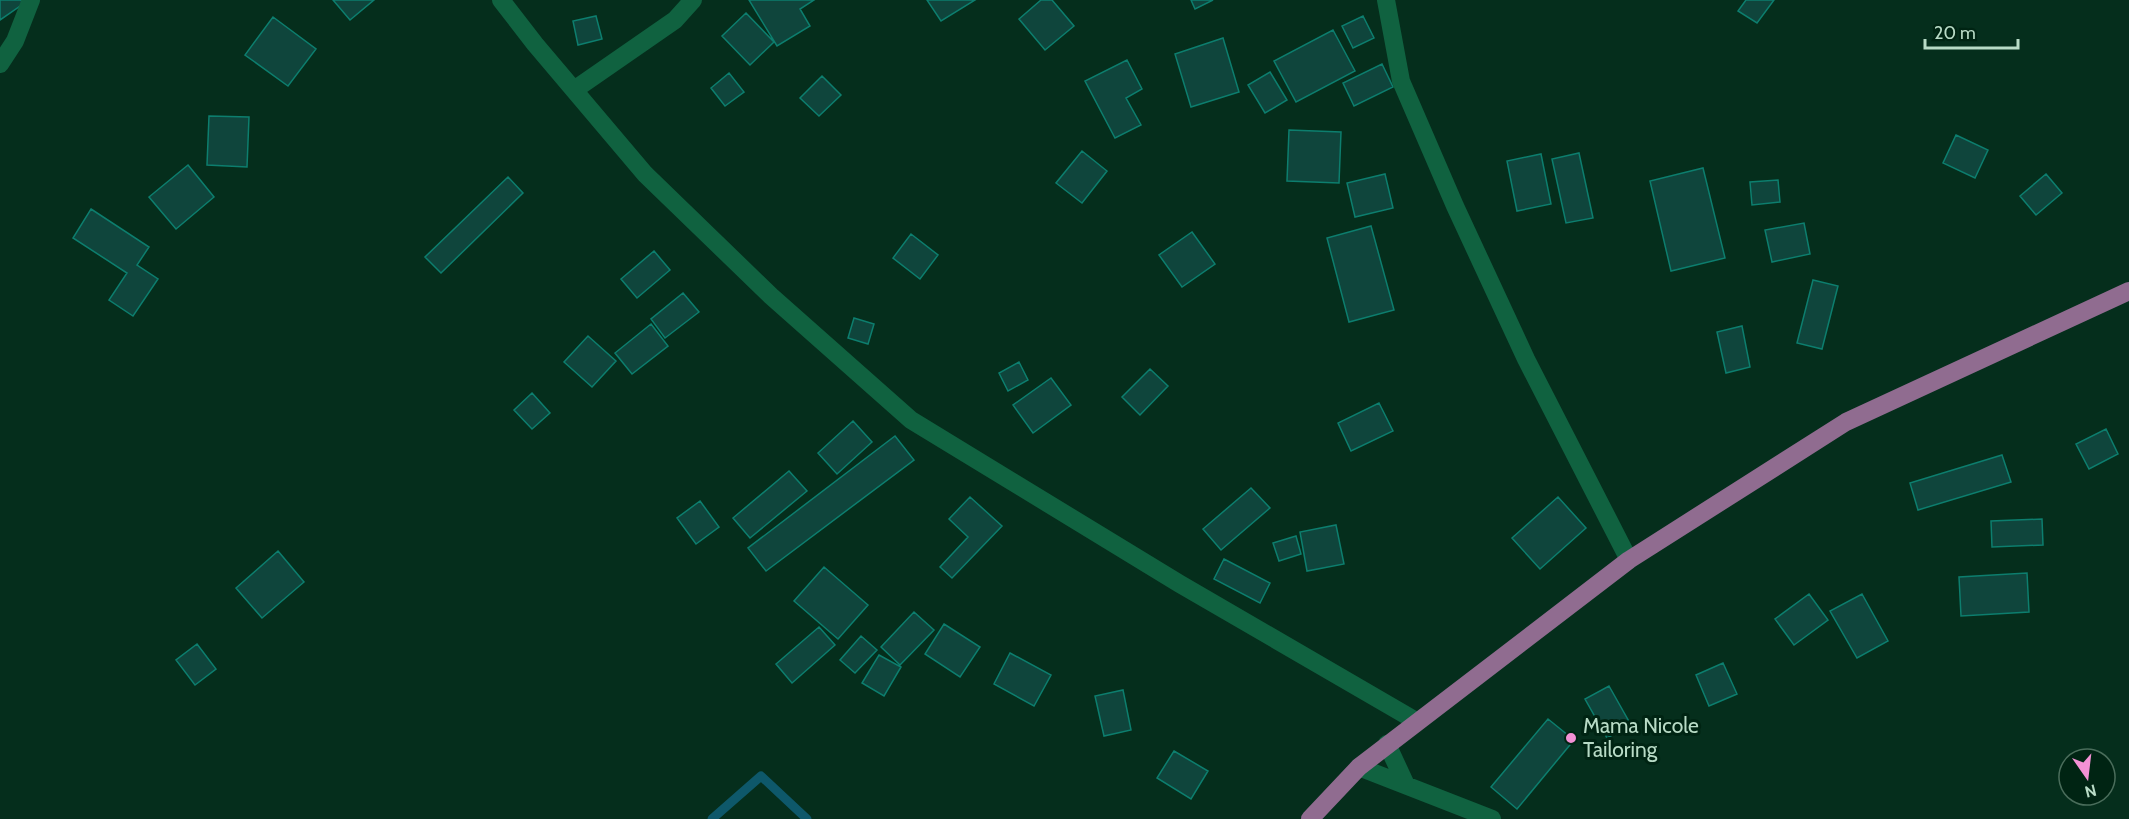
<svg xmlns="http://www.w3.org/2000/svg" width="2129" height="819" font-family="Cabin,sans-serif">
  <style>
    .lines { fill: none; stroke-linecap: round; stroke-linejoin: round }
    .stream { stroke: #0e586a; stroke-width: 9 }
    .building { fill: #0f453c; stroke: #0d7e6e; stroke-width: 1.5 }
    .street { stroke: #106240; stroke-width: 18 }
    .primary { stroke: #906c90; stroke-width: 18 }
    .poi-dot { fill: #f391d5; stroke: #002413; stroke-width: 2 }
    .labels { text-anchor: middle; stroke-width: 6; stroke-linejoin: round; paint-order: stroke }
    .poi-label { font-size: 21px; fill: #b8dbc6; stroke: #002413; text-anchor: start }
  </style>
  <rect width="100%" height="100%" fill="#052e1c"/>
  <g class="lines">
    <path class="stream" d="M712,819L761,776L807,819"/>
  </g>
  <path class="building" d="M0,0H21L23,4L0,20Z
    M333,0H374L350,20Z
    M749,0H814L800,9L810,26L777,46Z
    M927,0H975L941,21Z
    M1041,0H1052L1074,26L1045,50L1019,19Z
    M1191,0H1213L1195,9Z
    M1746,0H1774L1757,23L1738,11Z
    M746,13L774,42L750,65L722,36Z
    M596,16L602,39L578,45L573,21Z
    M1363,16L1374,38L1353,48L1342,26Z
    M273,17L316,49L288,86L245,55Z
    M1333,30L1355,71L1296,102L1274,61Z
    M1223,38L1239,92L1191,107L1175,54Z
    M1127,60L1142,89L1126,98L1141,125L1115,138L1085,81Z
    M1382,64L1393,87L1354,106L1343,83Z
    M1270,72L1287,100L1265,113L1248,85Z
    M729,73L744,92L725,106L711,88Z
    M822,76L841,95L819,116L800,98Z
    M209,116L249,117L247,167L207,165Z
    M1289,130L1341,132L1339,183L1287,181Z
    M1956,135L1988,150L1975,178L1943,163Z
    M1082,151L1107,171L1082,203L1056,183Z
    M1579,153L1593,218L1566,223L1552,159Z
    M1541,154L1551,204L1517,211L1507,161Z
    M188,165L214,197L176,229L149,197Z
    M1703,168L1725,258L1671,271L1650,181Z
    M1385,174L1393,208L1355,217L1347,183Z
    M2046,174L2062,193L2036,215L2020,196Z
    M508,177L523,193L441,273L425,257Z
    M1778,180L1780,202L1752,205L1750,182Z
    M91,209L149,247L137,265L158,279L133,316L109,300L127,273L73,238Z
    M1804,223L1810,254L1772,262L1765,230Z
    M1371,226L1394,310L1349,322L1327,238Z
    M1192,232L1215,264L1182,287L1159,255Z
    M911,234L938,255L920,279L893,258Z
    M654,251L670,270L637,298L621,279Z
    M1813,280L1838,286L1822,349L1797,343Z
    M683,293L699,312L665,338L651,319Z
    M854,318L874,324L868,344L848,338Z
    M651,324L668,346L632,374L615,353Z
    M1742,326L1750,367L1726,373L1717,332Z
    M588,336L616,361L592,387L564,362Z
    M1019,362L1028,380L1008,391L999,373Z
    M1150,369L1168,386L1140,415L1122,397Z
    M1051,378L1071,405L1033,433L1013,405Z
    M532,393L550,413L532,429L514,410Z
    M1379,403L1393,431L1351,451L1338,423Z
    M853,421L872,442L837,474L818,453Z
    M2106,429L2118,454L2089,469L2076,444Z
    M895,436L914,460L766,571L748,548Z
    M2002,455L2011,482L1918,510L1910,483Z
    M789,471L807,491L750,538L733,518Z
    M1251,488L1270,508L1221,550L1203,529Z
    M970,497L1002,526L952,578L940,567L968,537L949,519Z
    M1558,497L1586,528L1540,569L1512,538Z
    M700,501L719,527L696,544L677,518Z
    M2042,519L2043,545L1992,547L1991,521Z
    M1336,525L1344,564L1307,571L1300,532Z
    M1296,536L1301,554L1279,561L1273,543Z
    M278,551L304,582L262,618L236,588Z
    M1224,559L1270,583L1260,603L1214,579Z
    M824,567L868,605L838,639L794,601Z
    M2027,573L2029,612L1961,616L1959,577Z
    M1809,594L1828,620L1794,645L1775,619Z
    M1862,594L1888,641L1857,658L1830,611Z
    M914,612L934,630L900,665L881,647Z
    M944,624L980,647L960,677L925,654Z
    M819,627L835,645L792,683L776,664Z
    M861,636L877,650L855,673L840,660Z
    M197,644L216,669L195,685L176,660Z
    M1010,653L1051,675L1034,706L994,684Z
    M879,655L901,667L884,696L862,683Z
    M1723,663L1737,694L1709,706L1696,675Z
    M1609,686L1631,725L1607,738L1585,699Z
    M1123,690L1131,730L1104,736L1095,696Z
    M1548,719L1574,740L1517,809L1491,787Z
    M1174,751L1208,771L1191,799L1157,778Z"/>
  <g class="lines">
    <path class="street" d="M501,0L535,44L645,174L771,296L911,420L1180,584L1416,721
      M1386,0L1401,81L1455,206L1526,359L1629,560
      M0,64L15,41L31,0
      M574,90L675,20L693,0
      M1387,744L1406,785
      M1359,767L1492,819"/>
    <path class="primary" d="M1310,819L1359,767L1629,560L1846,422L2129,291"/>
  </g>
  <circle class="poi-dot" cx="1571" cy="738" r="6"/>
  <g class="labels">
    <g class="poi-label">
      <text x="1583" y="733">Mama Nicole<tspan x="1583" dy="24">Tailoring</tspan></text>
    </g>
  </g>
  <g transform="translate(2087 777) rotate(166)"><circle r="28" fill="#002413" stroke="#4a6d5b" stroke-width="1.5"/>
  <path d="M0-4.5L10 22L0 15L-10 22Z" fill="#f391d5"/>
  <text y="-9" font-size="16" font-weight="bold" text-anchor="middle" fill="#b8dbc6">N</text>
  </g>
  <path d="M1925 39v9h93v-9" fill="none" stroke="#b8dbc6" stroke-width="3"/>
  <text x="1934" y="39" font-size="18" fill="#b8dbc6" stroke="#002413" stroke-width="4.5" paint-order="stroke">20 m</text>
</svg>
